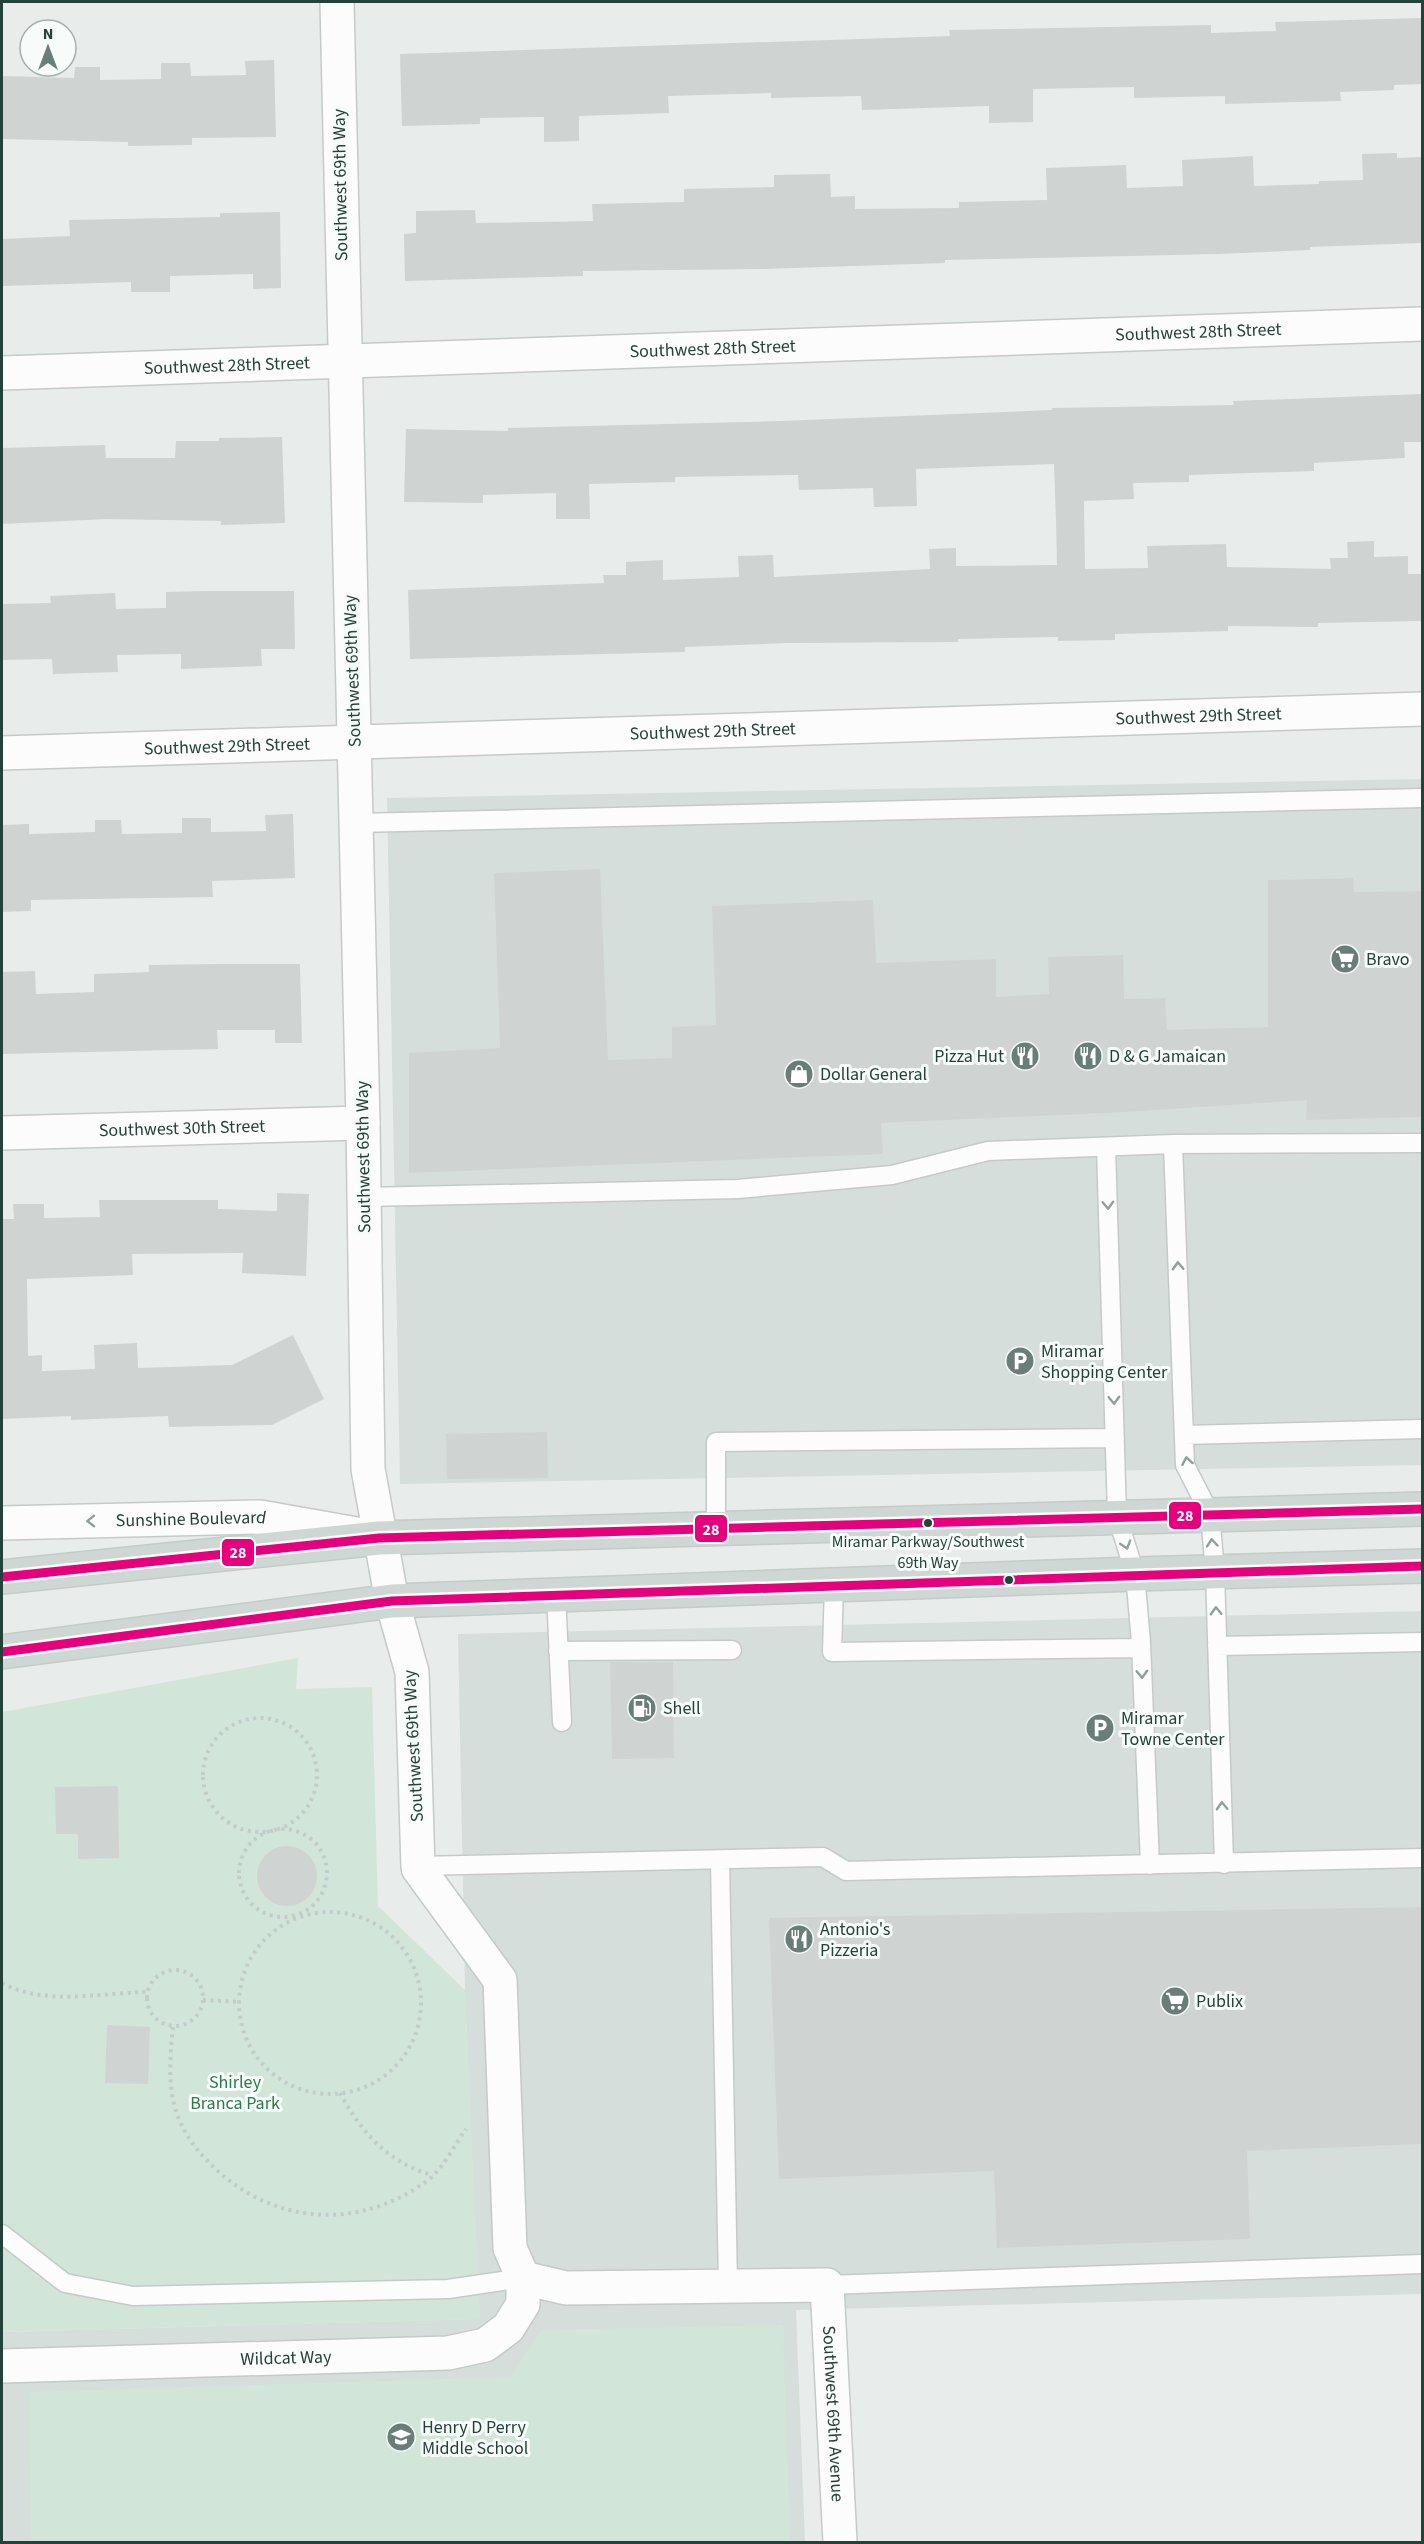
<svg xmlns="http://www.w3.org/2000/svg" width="1424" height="2544" font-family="'Source Sans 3',sans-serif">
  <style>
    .built { fill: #d6dedb }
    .green { fill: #d1e6d8 }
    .building { fill: #cfd4d2 }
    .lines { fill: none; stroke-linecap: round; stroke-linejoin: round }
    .lane-casing { stroke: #c5cac8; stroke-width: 21 }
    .street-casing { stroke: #c5cac8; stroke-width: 36 }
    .primary-casing { stroke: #c3ccc9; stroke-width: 36 }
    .path { stroke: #c3ccca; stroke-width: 4; stroke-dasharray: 3 4.5; stroke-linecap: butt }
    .lane { stroke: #fcfcfc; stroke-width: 18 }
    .street { stroke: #fcfcfc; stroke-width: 33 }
    .primary { stroke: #cfd7d5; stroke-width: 33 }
    .bus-1-casing { stroke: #f7fbf9; stroke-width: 14 }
    .bus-1 { stroke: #e5007d; stroke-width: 9 }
    .oneway { stroke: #909f9b }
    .bus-dot { fill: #24423a; stroke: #f7fbf9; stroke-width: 2 }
    .labels { text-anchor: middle; stroke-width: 6; stroke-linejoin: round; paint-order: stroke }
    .bus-label { font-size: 16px; fill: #24423a; stroke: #f7fbf9 }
    .street-label { font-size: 18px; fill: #24423a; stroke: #f7fbf9 }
    .poi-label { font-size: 18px; fill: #24423a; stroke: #f7fbf9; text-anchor: start }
    .park-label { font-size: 18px; fill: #2d7a4b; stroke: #f7fbf9 }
    .line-badge { stroke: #f7fbf9; stroke-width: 2 }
    .badge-label { font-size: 16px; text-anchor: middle; font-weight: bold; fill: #fff }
  </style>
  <rect width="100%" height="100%" fill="#e8edeb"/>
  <path class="built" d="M1422,779V1465L400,1484L387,798Z
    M1422,1611V2294L796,2310L805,2542H2V2332L478,2319L465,1990L458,1634Z"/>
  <path class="green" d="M298,1658L296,1689L372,1687L378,1906L465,1990L480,2319L2,2332V1712Z
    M783,2325L790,2542H31L29,2392L510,2377L542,2330Z"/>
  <path class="building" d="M1422,18V84L1394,85V90L1340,92L1341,101L1225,104V96L1134,98V87L1033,89V122L989,123V106L862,110L861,96L771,98V93L668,96L669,113L579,116V141L544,142V117L480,118V124L402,126L400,54L950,36L949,30L1211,25V33L1276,31L1275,22Z
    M274,60L276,137L192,138V145L128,146V142L2,139V76L74,78L75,67H100V80L161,79V63H190L191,76L246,75L245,61Z
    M1397,153V158L1422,157V243L1310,247V250L1219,254L945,260V263L764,269L583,271V276L405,281L404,234L416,233V211L475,210L476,223L593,221L592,204L684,202V189L774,187V175L830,174L831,197L855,196V209L959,208V202L1047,200L1046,168L1126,165L1127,188L1183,186L1182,160L1253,156L1254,186L1319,184V181L1363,180L1362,154Z
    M280,212L281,288L253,289V274L170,276V292H131V282L2,286V239L70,236L69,220L220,217V213Z
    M1422,394V442H1404L1405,458L1314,463V471L1189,475V482L1133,483L1134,499L1084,501L1085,569L1148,568L1147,546L1226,544L1227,567L1331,569L1330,558H1348L1347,542L1374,541V557L1408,556V574H1422V621L1318,623V627L1228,626V631L1115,634V640L1058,641V637L958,639V642L788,643L685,647V652L410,659L408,590L604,583L603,575H626V562L663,560V580L739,577L738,556L773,555L774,577L930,569L929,549L956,548V566L1057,565L1056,520L1054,464L916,469L917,506L874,507L873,488L799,490L798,475L675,477V482L589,484L590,519H556V493L483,495V503L404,502L406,429L508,431V428L781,421L1052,410V408L1234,405L1233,401Z
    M282,437L285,523L221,525V521L107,519L2,524V448L105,445L106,458H175L176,441H219V438Z
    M206,591H294L295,649H261L262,666L181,669V654L117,655L118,672L53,674L52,659L2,660V604L51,603L50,596L115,593L116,609L166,608V592Z
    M293,814L295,878L212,881L213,897L31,900V911L2,912V825L29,824V834L95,832V820H121L122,834L182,833V818H211V832L266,831L265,815Z
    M600,869L608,1060L672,1058V1027L716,1025L712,906L873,900L876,963L996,959V997L1049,994L1048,957L1123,955L1124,999L1165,998L1167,1030L1268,1027V880L1353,878L1354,892L1422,891V1117L1306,1120L1307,1100L1127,1112L881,1123L883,1154L409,1173V1053L500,1048L494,873Z
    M216,964H300L302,1043H275V1030H217L218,1049L2,1054V972L35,971L36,994L94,992V974L149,972V965Z
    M277,1193L309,1194L306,1276L242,1273L243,1253L132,1254L133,1275L27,1279L28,1356L42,1355V1371L95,1369L94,1345L137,1343L138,1368L232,1365L293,1335L324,1399L272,1425L169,1427L168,1416L71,1420V1416L2,1419V1219H14L13,1204H44V1218L100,1217L99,1200H218V1209L277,1211Z
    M547,1432L548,1478L447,1479L446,1434Z
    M610,1662H673L674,1758L612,1759Z
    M118,1786L119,1858L78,1859V1834H56L55,1787Z
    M257 1876a30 30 0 1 1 60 0a30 30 0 1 1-60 0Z
    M1422,1907V2144L1247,2151L1250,2239L997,2248L994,2171L779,2179L769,1918Z
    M107,2025L150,2027L148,2084L105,2083Z"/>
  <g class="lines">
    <g class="lane-casing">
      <path id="lane" d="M356,823L1422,798
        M1173,1144L1185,1465L1210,1514L1215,1572L1224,1864
        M1106,1147L1117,1516L1135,1574L1141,1642L1150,1865
        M364,1197L738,1189L892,1175L988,1151L1173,1144L1422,1143
        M1184,1435L1422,1429
        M716,1528V1442L1115,1438
        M834,1585L832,1652L1141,1648
        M556,1595L562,1722
        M1217,1646L1422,1642
        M558,1651L732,1650
        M720,1861L728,2287
        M418,1866L823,1857L846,1871L1422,1858
        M2,2234L65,2283L133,2296L448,2289L523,2278
        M827,2285L1422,2264"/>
    </g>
    <g class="street-casing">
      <g id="street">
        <path id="s1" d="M2,373L1422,324"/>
        <path id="s2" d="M2,753L1422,709"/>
        <path id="s3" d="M2,1133L363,1123"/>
        <path id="s4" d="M2,1523L260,1517L362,1535"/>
        <path id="s5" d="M523,2278L566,2288L827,2285L840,2542"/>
        <path id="s6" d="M2,2366L448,2353L485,2345L508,2328L523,2304V2278L510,2248L500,1980L418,1868L412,1672L392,1601L368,1469L363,1123L337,2"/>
      </g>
    </g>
    <g class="primary-casing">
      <path id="primary" d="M2,1577L379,1538L1422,1509
        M2,1652L392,1601L1135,1574L1422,1566"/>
    </g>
    <path class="path" d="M203 1775a57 57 0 1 1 114 0a57 57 0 1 1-114 0Z
      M239 1873a44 44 0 1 1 88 0a44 44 0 1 1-88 0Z
      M239 2003a91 91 0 1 1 182 0a91 91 0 1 1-182 0Z
      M147 1998a28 28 0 1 1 56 0a28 28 0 1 1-56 0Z
      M2,1983C44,2006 100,1993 146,1992
      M203,2000L240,2002
      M173,2027C170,2056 167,2088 178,2117C187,2139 201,2156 219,2172C279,2226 363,2229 428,2180C443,2169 455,2144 466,2129
      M340,2093C361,2132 389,2164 433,2175"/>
    <use href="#lane" class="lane"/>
    <use href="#street" class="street"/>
    <use href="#primary" class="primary"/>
    <g class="bus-1-casing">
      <path id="bus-1" d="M2,1577L379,1538L1422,1509
        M2,1652L392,1601L1422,1566"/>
    </g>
    <use href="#bus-1" class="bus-1"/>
  </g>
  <defs><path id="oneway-chevron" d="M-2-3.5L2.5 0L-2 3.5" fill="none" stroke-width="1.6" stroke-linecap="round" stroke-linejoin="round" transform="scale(1.5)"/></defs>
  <g class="oneway">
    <use href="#oneway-chevron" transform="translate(1108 1205) rotate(88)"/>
    <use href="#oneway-chevron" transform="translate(1178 1266) rotate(-92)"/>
    <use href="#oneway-chevron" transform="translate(1114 1400) rotate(88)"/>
    <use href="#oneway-chevron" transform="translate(1187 1461) rotate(-100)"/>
    <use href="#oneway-chevron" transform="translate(91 1521) rotate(179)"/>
    <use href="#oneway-chevron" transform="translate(1212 1543) rotate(-95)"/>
    <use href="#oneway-chevron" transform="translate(1126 1545) rotate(73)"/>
    <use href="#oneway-chevron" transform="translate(1216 1611) rotate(-92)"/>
    <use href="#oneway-chevron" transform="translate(1142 1674) rotate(88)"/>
    <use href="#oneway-chevron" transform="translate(1222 1806) rotate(-92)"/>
  </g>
  <defs>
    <g id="supermarket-disc" transform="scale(1.5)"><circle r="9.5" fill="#697e78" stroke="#f7fbf9"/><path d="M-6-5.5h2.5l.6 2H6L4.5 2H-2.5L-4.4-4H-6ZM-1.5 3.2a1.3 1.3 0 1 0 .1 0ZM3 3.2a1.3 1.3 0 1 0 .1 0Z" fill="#fff"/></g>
    <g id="restaurant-disc" transform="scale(1.5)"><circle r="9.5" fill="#697e78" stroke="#f7fbf9"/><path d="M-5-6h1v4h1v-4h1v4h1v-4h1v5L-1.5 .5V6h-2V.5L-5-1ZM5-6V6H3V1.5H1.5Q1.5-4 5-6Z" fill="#fff"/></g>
    <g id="shop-disc" transform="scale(1.5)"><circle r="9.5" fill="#697e78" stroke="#f7fbf9"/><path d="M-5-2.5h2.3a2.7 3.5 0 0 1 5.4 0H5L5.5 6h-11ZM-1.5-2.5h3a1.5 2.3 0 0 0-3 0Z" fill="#fff"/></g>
    <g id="parking-disc" transform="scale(1.5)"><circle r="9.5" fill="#697e78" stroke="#f7fbf9"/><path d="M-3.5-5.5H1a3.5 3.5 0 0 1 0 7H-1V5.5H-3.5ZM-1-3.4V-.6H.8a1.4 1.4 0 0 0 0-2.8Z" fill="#fff"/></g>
    <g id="fuel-disc" transform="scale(1.5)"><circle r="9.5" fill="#697e78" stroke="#f7fbf9"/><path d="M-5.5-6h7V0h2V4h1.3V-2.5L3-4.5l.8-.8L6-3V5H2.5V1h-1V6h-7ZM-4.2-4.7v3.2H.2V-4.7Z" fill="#fff"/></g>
    <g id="school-disc" transform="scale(1.5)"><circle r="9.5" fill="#697e78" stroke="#f7fbf9"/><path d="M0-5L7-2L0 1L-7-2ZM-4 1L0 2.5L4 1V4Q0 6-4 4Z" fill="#fff"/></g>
  </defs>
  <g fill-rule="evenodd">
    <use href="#supermarket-disc" x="1345" y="959"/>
    <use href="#restaurant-disc" x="1025" y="1056"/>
    <use href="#restaurant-disc" x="1088" y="1056"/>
    <use href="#shop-disc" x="799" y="1074"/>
    <use href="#parking-disc" x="1020" y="1361"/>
    <use href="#fuel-disc" x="642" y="1708"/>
    <use href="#parking-disc" x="1100" y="1728"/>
    <use href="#restaurant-disc" x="799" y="1939"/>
    <use href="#supermarket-disc" x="1175" y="2001"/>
    <use href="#school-disc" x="401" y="2437"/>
  </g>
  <g class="bus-dot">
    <circle cx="928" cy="1523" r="5"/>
    <circle cx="1009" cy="1580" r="5"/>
  </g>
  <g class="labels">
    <g class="bus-label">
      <text x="928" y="1547">Miramar Parkway/Southwest<tspan x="928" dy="21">69th Way</tspan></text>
    </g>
    <g class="street-label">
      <text transform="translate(340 185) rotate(-91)" y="6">Southwest 69th Way</text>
      <text dy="6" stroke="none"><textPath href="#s1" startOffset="1197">Southwest 28th Street</textPath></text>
      <text dy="6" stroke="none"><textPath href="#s1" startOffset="711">Southwest 28th Street</textPath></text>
      <text dy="6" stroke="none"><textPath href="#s1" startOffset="225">Southwest 28th Street</textPath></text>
      <text transform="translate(352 671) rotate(-92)" y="6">Southwest 69th Way</text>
      <text dy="6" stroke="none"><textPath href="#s2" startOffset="1197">Southwest 29th Street</textPath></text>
      <text dy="6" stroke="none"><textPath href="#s2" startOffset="711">Southwest 29th Street</textPath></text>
      <text dy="6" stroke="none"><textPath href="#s2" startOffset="225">Southwest 29th Street</textPath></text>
      <text dy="6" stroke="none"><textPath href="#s3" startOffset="180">Southwest 30th Street</textPath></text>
      <text transform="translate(363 1157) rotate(-91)" y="6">Southwest 69th Way</text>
      <text dy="6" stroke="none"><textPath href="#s4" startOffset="189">Sunshine Boulevard</textPath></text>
      <text transform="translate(413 1746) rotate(-93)" y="6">Southwest 69th Way</text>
      <text dy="6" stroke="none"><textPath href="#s6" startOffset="284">Wildcat Way</textPath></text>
      <text dy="6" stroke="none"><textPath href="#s5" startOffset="434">Southwest 69th Avenue</textPath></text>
    </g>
    <g class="poi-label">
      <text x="1366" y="965">Bravo</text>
      <text x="1004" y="1062" text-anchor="end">Pizza Hut</text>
      <text x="1109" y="1062">D &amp; G Jamaican</text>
      <text x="820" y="1080">Dollar General</text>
      <text x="1041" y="1357">Miramar<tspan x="1041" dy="21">Shopping Center</tspan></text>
      <text x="663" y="1714">Shell</text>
      <text x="1121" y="1724">Miramar<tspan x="1121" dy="21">Towne Center</tspan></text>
      <text x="820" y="1935">Antonio's<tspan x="820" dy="21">Pizzeria</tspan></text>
      <text x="1196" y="2007">Publix</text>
      <text x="422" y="2433">Henry D Perry<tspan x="422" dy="21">Middle School</tspan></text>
    </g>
    <g class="park-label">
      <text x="235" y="2088">Shirley<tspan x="235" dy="21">Branca Park</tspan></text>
    </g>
  </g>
  <g class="line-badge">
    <rect x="1168" y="1501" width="34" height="29" rx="6" fill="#e5007d"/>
    <rect x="694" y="1514" width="34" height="29" rx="6" fill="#e5007d"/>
    <rect x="221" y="1538" width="34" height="29" rx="6" fill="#e5007d"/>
  </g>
  <g class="badge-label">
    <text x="1185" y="1521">28</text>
    <text x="711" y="1535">28</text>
    <text x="238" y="1558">28</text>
  </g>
  <rect width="1424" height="2544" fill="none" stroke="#24423a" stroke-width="6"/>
  <g transform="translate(48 48)"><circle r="28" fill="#f7fbf9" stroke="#a3b1ad" stroke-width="1.5"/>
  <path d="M0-4.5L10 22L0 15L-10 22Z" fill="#697e78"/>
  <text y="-9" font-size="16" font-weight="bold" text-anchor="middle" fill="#24423a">N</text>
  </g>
</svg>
